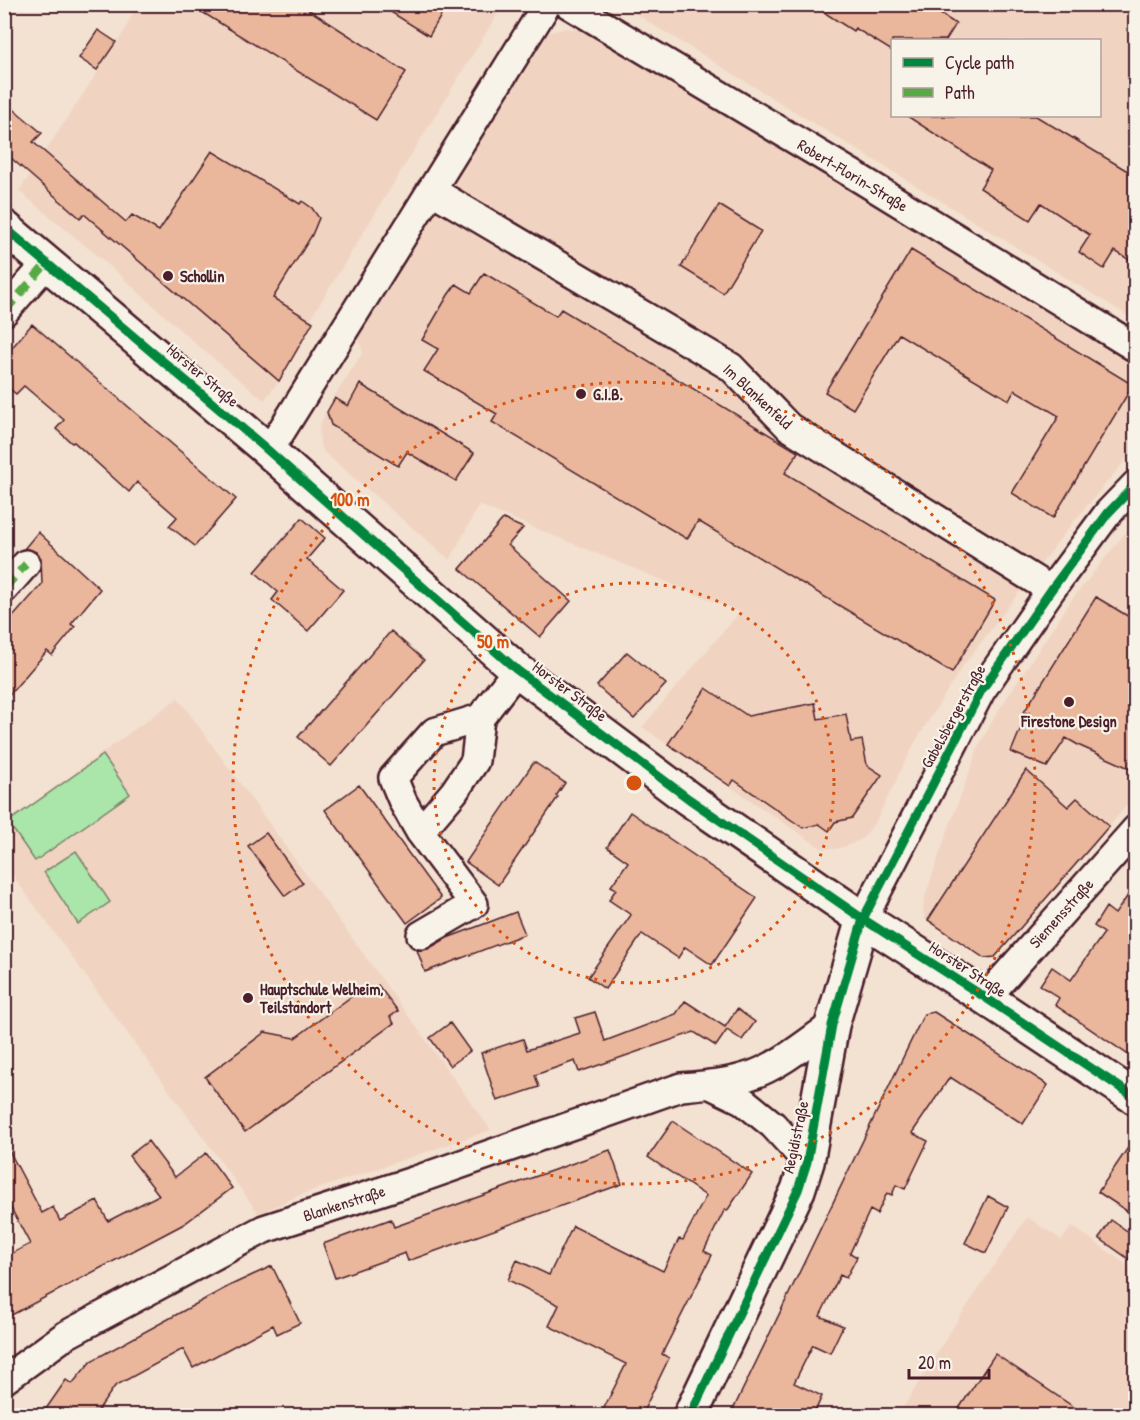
<svg xmlns="http://www.w3.org/2000/svg" width="1140" height="1420" font-family="'Patrick Hand',sans-serif">
  <style>
    .built { fill: #f0d4c1; fill-rule: evenodd }
    .green { fill: #aae5aa; stroke: #7a826a; stroke-width: 1.5 }
    .building { fill: #eab69c; stroke: #4a1f2b; stroke-width: 1.5 }
    .lines { fill: none; stroke-linecap: round; stroke-linejoin: round }
    .minor-casing { stroke: #4a1f2b; stroke-width: 32 }
    .tertiary-casing { stroke: #4a1f2b; stroke-width: 38 }
    .secondary-casing { stroke: #4a1f2b; stroke-width: 38 }
    .minor { stroke: #f7f3e8; stroke-width: 27 }
    .tertiary { stroke: #f7f3e8; stroke-width: 33 }
    .secondary { stroke: #f7f3e8; stroke-width: 33 }
    .quiet { stroke: #57aa44; stroke-width: 8; stroke-dasharray: 15 8; stroke-linecap: butt }
    .cycleway-casing { stroke: #f7f3e8; stroke-width: 13 }
    .cycleway { stroke: #00873e; stroke-width: 9 }
    .ring { fill: none; stroke: #d8530f; stroke-width: 3; stroke-dasharray: 3 6 }
    .poi-dot { fill: #4a1f2b; stroke: #f7f3e8; stroke-width: 2 }
    .labels { text-anchor: middle; stroke-width: 4.5; stroke-linejoin: round; paint-order: stroke }
    .street-label { font-size: 16px; fill: #4a1f2b; stroke: #f7f3e8 }
    .poi-label { font-size: 16px; font-weight: bold; fill: #4a1f2b; stroke: #f7f3e8; text-anchor: start }
    .centre { fill: #d8530f; stroke: #f7f3e8; stroke-width: 3 }
    .ring-label { font-size: 18px; text-anchor: middle; font-weight: bold; fill: #d8530f; stroke: #f7f3e8; stroke-width: 4.5; stroke-linejoin: round; paint-order: stroke }
  </style>
  <rect width="100%" height="100%" fill="#f3e1d1"/>
  <filter id="ink" filterUnits="userSpaceOnUse"><feTurbulence type="fractalNoise" baseFrequency=".0167" numOctaves="2"/><feDisplacementMap in="SourceGraphic" scale="12" xChannelSelector="R" yChannelSelector="G"/><feConvolveMatrix kernelMatrix="1 2 1 2 8 2 1 2 1" color-interpolation-filters="sRGB"/></filter>
  <g filter="url(#ink)">
    <path class="built" d="M137,5H503L311,318L314,321L279,381L264,400L197,345L111,267L19,191L124,32Z
      M622,5H1135V320L660,29ZM892,40H1100V116H892Z
      M568,28L583,31L601,39L1135,362V449L1070,526L962,667L914,744L876,821L863,838L849,845L836,849L821,848L642,727L740,612L479,505L450,560L325,453L320,445L319,427L329,405L363,352L358,336L545,33Z
      M1135,521V796L996,958L984,959L925,919L923,910L924,900L944,841L979,746L995,716L1070,602Z
      M178,698L491,1130L302,1194L259,1214L5,865L4,824Z
      M1027,1217L1062,1240L1072,1226L1133,1269L1135,1266V1415L898,1416L957,1321Z"/>
    <path class="green" d="M103,755L130,794L35,861L8,822Z
      M76,851L110,902L78,924L44,872Z"/>
    <path class="building" d="M189,4H300L406,72L376,120Z
      M378,4H448L429,36Z
      M811,4H925L956,24L946,40H892V51L855,28L853,31Z
      M98,30L116,42L97,70L79,58Z
      M4,101L42,133L33,142L126,222L132,215L159,231L212,151L300,204L302,201L312,208L319,218L312,235L273,298L313,322L279,381L84,214L80,218L4,152Z
      M907,116H1036L1136,176V264L1115,251L1104,269L1079,252L1090,235L1041,203L1030,220L980,188L991,170Z
      M719,205L761,231L723,293L681,267Z
      M911,250L1133,385L1053,518L1012,493L1059,416L1015,390L1009,400L899,334L853,409L825,392Z
      M484,273L556,316L561,309L798,452L785,473L995,600L952,673L698,521L687,539L492,422L497,414L424,371L438,349L422,340L448,295L456,284L471,293Z
      M32,324L236,499L195,546L169,526L177,517L137,482L129,492L74,442L72,443L56,429L64,420L24,386L16,394L4,384V357Z
      M360,384L474,453L456,481L407,452L398,466L331,425L327,412L335,398L348,406Z
      M302,518L325,538L307,559L343,590L308,631L272,600L278,592L255,572Z
      M503,519L523,528L508,545L571,601L540,637L460,569Z
      M38,532L100,589L71,624L75,627L52,655L47,651L4,701V627L42,584L41,558L36,552L24,549Z
      M1096,597L1136,621V771L1080,746L1066,738L1047,767L1011,752L1027,713L1024,712Z
      M391,631L424,660L331,766L298,737Z
      M627,652L666,684L634,719L597,686Z
      M706,688L748,716L815,703L818,719L846,714L851,742L862,740L867,765L882,775L852,818L835,822L829,831L819,824L803,828L734,780L730,786L668,744Z
      M534,762L565,783L556,796L558,797L498,885L466,862Z
      M1026,770L1068,807L1077,798L1109,826L995,957L984,958L928,920Z
      M359,785L441,898L407,923L325,810Z
      M630,812L757,898L712,965L685,947L678,958L642,934L605,989L588,977L631,915L609,900L616,889L611,886L628,862L607,847Z
      M266,833L303,883L285,896L248,846Z
      M1136,884V1060L1055,1005L1059,998L1040,985L1052,967L1071,980L1104,933L1094,926L1106,907L1115,914Z
      M516,912L525,934L425,972L417,950L428,949L447,938Z
      M367,985L371,991L378,985L398,1011L390,1017L394,1023L245,1132L205,1077L265,1032L295,1038Z
      M685,1001L725,1027L737,1009L755,1022L742,1040L727,1030L716,1046L694,1032L579,1072L575,1061L535,1075L539,1087L497,1101L481,1053L523,1039L527,1050L580,1033L575,1018L595,1012L605,1041L676,1014Z
      M934,1012L1048,1085L1023,1124L950,1077L912,1133L928,1141L905,1189L896,1185L892,1195L887,1193L877,1214L870,1210L850,1253L857,1257L846,1278L840,1275L820,1316L843,1326L830,1353L813,1345L794,1383L822,1396L813,1416H730L924,1014Z
      M450,1023L470,1051L450,1066L430,1038Z
      M673,1121L752,1174L727,1211L725,1209L704,1251L712,1255L662,1354L669,1358L641,1416H600L626,1364L549,1326L559,1305L508,1280L517,1260L549,1275L573,1226L663,1271L679,1239L683,1240L706,1196L648,1157Z
      M1136,1136V1217L1098,1192Z
      M4,1141L42,1213L53,1207L60,1221L97,1201L108,1221L159,1195L129,1156L148,1141L175,1177L206,1153L232,1188L184,1224L4,1319V1279L13,1275L5,1257L30,1244L4,1195Z
      M610,1150L622,1184L408,1261L405,1253L335,1278L323,1244L391,1219L394,1227Z
      M988,1196L1008,1207L986,1253L965,1243Z
      M1111,1220L1136,1237V1264L1099,1238Z
      M272,1266L300,1323L277,1334L273,1325L193,1368L183,1349L115,1386L94,1416H41L66,1380L72,1384L91,1361L229,1286Z
      M995,1354L1087,1416H954Z"/>
    <g class="lines">
      <g class="minor-casing">
        <path id="minor" d="M568,4L854,175L1136,348
          M431,190L731,367L789,427L1051,590
          M4,312L48,262
          M269,451L547,4
          M4,589L26,564
          M480,718L475,761L454,792L420,832L403,802L393,778L434,732L480,718L517,670
          M420,832L474,904L421,935
          M863,919L981,691L1051,590L1108,513L1136,484
          M986,998L1136,829
          M709,1084L742,1100L773,1125L807,1162
          M4,1380L66,1335L264,1229L416,1180L681,1087C704,1085 730,1083 752,1075C779,1066 808,1042 832,1025"/>
      </g>
      <g class="tertiary-casing">
        <path id="tertiary" d="M690,1416L798,1190L807,1162L832,1025L863,919"/>
      </g>
      <g class="secondary-casing">
        <path id="secondary" d="M4,227L263,446L517,670L689,799L863,919L986,998L1136,1098"/>
      </g>
      <use href="#minor" class="minor"/>
      <use href="#tertiary" class="tertiary"/>
      <use href="#secondary" class="secondary"/>
      <path class="quiet" d="M4,312L48,262
        M4,589L26,564"/>
      <g class="cycleway-casing">
        <path id="cycleway" d="M4,227L263,446L517,670L689,799L863,919L986,998L1136,1098
          M690,1416L798,1190L807,1162L832,1025L863,919L981,691L1051,590L1108,513L1136,484"/>
      </g>
      <use href="#cycleway" class="cycleway"/>
    </g>
  </g>
  <g class="ring">
    <circle cx="634" cy="783" r="200"/>
    <circle cx="634" cy="783" r="401"/>
  </g>
  <g class="poi-dot">
    <circle cx="168" cy="276" r="6"/>
    <circle cx="581" cy="394" r="6"/>
    <circle cx="1069" cy="702" r="6"/>
    <circle cx="248" cy="998" r="6"/>
  </g>
  <g class="labels">
    <g class="street-label">
      <text transform="translate(853 175) rotate(31)" y="6">Robert-Florin-Straße</text>
      <text transform="translate(203 375) rotate(40)" y="6">Horster Straße</text>
      <text transform="translate(758 396) rotate(43)" y="6">Im Blankenfeld</text>
      <text transform="translate(570 691) rotate(37)" y="6">Horster Straße</text>
      <text transform="translate(953 716) rotate(-61)" y="6">Gabelsbergerstraße</text>
      <text transform="translate(1061 913) rotate(-48)" y="6">Siemensstraße</text>
      <text transform="translate(968 969) rotate(33)" y="6">Horster Straße</text>
      <text transform="translate(795 1137) rotate(-78)" y="6">Aegidistraße</text>
      <text transform="translate(344 1203) rotate(-18)" y="6">Blankenstraße</text>
    </g>
    <g class="poi-label">
      <text x="180" y="282">Schollin</text>
      <text x="593" y="400">G.I.B.</text>
      <text x="1069" y="727" text-anchor="middle">Firestone Design</text>
      <text x="260" y="995">Hauptschule Welheim,<tspan x="260" dy="18">Teilstandort</tspan></text>
    </g>
  </g>
  <circle cx="634" cy="783" r="9" class="centre"/>
  <g class="ring-label">
    <text x="350" y="506">100 m</text>
    <text x="493" y="648">50 m</text>
  </g>
  <rect width="1140" height="1420" fill="none" stroke="#f7f3e8" stroke-width="24"/>
  <rect x="12" y="12" width="1116" height="1396" fill="none" stroke="#4a1f2b" stroke-width="2" filter="url(#ink)"/>
  <rect x="891" y="39" width="210" height="78" fill="#f7f3e8" stroke="#b29e9c" stroke-width="1.5"/>
  <rect x="903" y="58" width="30" height="9" fill="#00873e" stroke="#b29e9c" stroke-width="1.5"/>
  <text x="945" y="69" font-size="18" fill="#4a1f2b">Cycle path</text>
  <rect x="903" y="88" width="30" height="9" fill="#57aa44" stroke="#b29e9c" stroke-width="1.5"/>
  <text x="945" y="99" font-size="18" fill="#4a1f2b">Path</text>
  <path d="M909 1369v9h80v-9" fill="none" stroke="#4a1f2b" stroke-width="3"/>
  <text x="918" y="1369" font-size="18" fill="#4a1f2b" stroke="#f7f3e8" stroke-width="4.5" paint-order="stroke">20 m</text>
</svg>
